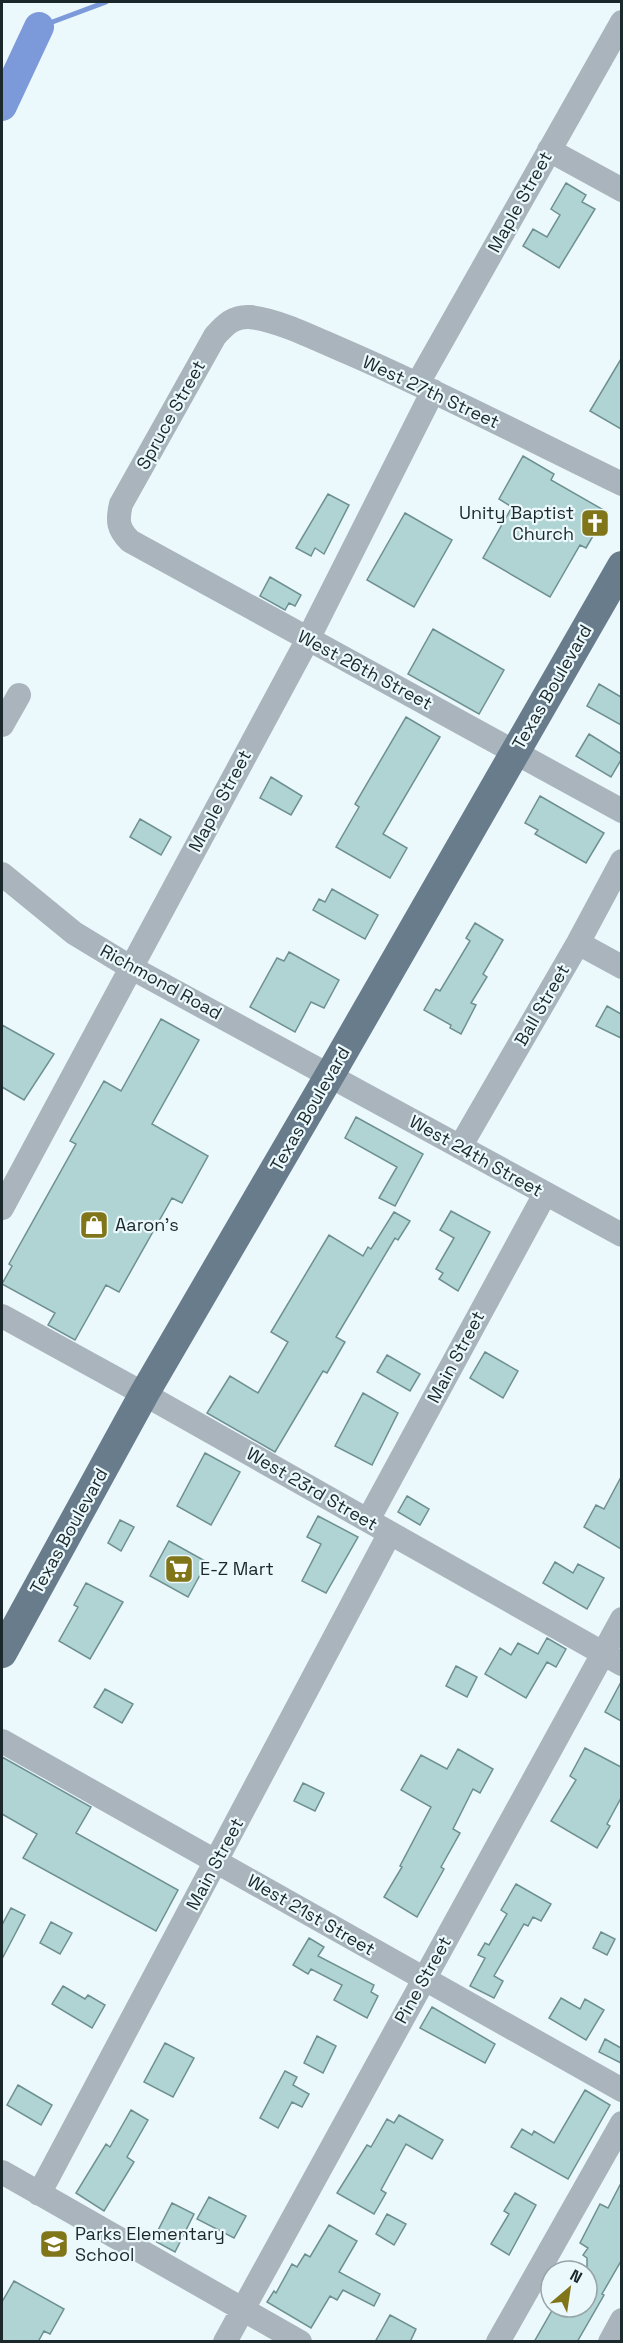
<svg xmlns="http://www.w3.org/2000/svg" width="623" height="2343" font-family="'Space Grotesk',sans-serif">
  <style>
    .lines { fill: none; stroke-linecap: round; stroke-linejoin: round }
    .stream { stroke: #7c9ad9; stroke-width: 5 }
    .river { stroke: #7c9ad9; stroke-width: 30 }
    .building { fill: #b0d4d3; stroke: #6e9090; stroke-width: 1.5 }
    .minor { stroke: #a9b4bc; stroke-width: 24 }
    .major { stroke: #697c8c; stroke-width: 30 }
    .labels { text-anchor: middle; stroke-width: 4.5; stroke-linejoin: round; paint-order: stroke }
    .street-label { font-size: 18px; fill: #1a272b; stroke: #ebf8fc }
    .poi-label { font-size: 18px; fill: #1a272b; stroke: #ebf8fc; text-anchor: start }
  </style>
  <rect width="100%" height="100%" fill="#ebf8fc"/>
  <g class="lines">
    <path class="stream" d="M39,27L106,2"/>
    <path class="river" d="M2,106L39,27"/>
  </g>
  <path class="building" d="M566,183L586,195L582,202L595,209L559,268L523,246L533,229L547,237L560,215L551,209Z
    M621,359V429L590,411Z
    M523,456L554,474L551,480L607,512L586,548L580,545L550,597L483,558L512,507L499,499Z
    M328,494L349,505L324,554L315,548L311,556L296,548Z
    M405,513L452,540L414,607L367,580Z
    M270,577L301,595L295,606L289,603L285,610L260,596Z
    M433,629L504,670L479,714L408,674Z
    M599,684L621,697V725L587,706Z
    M406,717L440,737L383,834L407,848L390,878L336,847L359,807L355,804Z
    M589,734L621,754V760L611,777L576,756Z
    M271,777L302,796L291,815L260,798Z
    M540,796L604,833L586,863L535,834L538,830L525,823Z
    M140,819L171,837L161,855L130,837Z
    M332,889L378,915L365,939L313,910L319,899L325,902Z
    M475,923L503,940L483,974L487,977L471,1003L476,1005L461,1034L450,1028L451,1025L424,1010L436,989L440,991L470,941L466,938Z
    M289,952L339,980L324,1008L311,1002L295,1032L250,1007L277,958L284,961Z
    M607,1006L621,1014V1038L596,1026Z
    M161,1019L199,1040L152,1124L208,1156L182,1203L172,1198L119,1292L106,1285L75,1340L48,1325L55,1313L2,1284L12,1266L9,1264L76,1144L70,1141L104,1081L121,1091Z
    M2,1025L54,1054L24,1100L2,1087Z
    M356,1117L423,1154L395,1206L379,1198L397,1167L345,1138Z
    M451,1211L490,1232L458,1291L439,1279L443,1273L436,1269L454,1238L440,1230Z
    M394,1212L410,1221L398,1240L395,1238L336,1337L345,1342L327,1373L323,1371L275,1452L207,1413L230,1376L258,1393L288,1342L271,1332L329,1235L363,1256L368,1247L371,1249Z
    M485,1352L518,1371L503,1398L470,1378Z
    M387,1355L420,1374L410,1391L377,1372Z
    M363,1393L398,1413L372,1465L335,1446Z
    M205,1453L240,1472L211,1525L177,1506Z
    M621,1477V1549L584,1527L596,1505L604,1509Z
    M407,1496L429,1509L420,1525L398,1512Z
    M318,1516L358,1537L326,1593L302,1581L321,1544L307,1537Z
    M120,1520L134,1527L121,1551L108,1543Z
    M169,1541L207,1562L188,1597L150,1576Z
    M555,1562L573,1573L578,1564L604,1578L587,1609L543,1583Z
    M86,1583L123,1602L90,1659L59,1641L78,1607L74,1605Z
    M547,1638L566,1649L556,1667L547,1662L526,1698L485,1674L500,1648L511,1655L518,1643L538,1654Z
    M456,1666L477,1677L467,1697L446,1686Z
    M621,1682V1721L605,1712Z
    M105,1689L133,1704L122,1723L94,1707Z
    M585,1748L621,1767V1798L607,1824L610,1826L597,1848L551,1821L576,1780L570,1776Z
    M458,1749L493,1769L480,1793L473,1789L453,1829L460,1833L441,1867L444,1869L417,1917L384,1897L402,1867L400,1866L431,1807L401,1790L421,1755L447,1769Z
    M2,1757L91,1807L76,1833L178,1890L156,1931L23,1858L37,1834L2,1814Z
    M303,1783L324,1793L315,1811L294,1801Z
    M516,1884L551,1904L541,1921L533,1917L528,1926L524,1924L494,1976L503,1981L494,1998L470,1986L485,1958L478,1955L485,1943L489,1945L507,1914L501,1910Z
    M11,1908L25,1915L2,1959V1925Z
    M51,1922L72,1933L60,1954L40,1943Z
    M601,1932L615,1939L607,1955L593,1948Z
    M309,1938L324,1947L318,1956L374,1985L371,1992L378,1996L367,2018L334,2000L342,1985L311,1969L308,1974L293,1965Z
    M63,1986L85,1999L88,1995L105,2005L92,2028L52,2004Z
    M561,1998L580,2009L585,1999L604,2010L586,2040L549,2018Z
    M432,2007L495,2044L485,2063L420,2028Z
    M317,2036L336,2046L323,2073L304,2063Z
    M605,2039L621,2048V2063L599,2052Z
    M165,2043L194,2058L173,2097L144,2082Z
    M285,2071L297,2077L293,2085L309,2094L302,2107L292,2102L278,2128L260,2118Z
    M18,2085L52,2105L41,2125L7,2105Z
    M585,2090L610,2105L568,2179L511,2147L522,2129L532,2135L534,2131L554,2143Z
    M131,2110L148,2120L127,2157L134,2162L104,2211L76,2193L106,2144L110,2147Z
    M399,2115L443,2140L432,2159L406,2144L381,2190L386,2193L374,2214L337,2193L367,2145L371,2147L387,2119L394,2123Z
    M621,2183V2261L602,2294L604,2295L577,2342H534L554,2307H587V2258L583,2255L588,2248L580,2243L600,2204L608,2208Z
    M515,2193L536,2205L509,2255L491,2244L509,2214L504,2211Z
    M209,2197L246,2216L234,2238L197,2219Z
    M172,2203L194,2214L175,2252L153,2240Z
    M387,2214L406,2224L394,2245L376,2234Z
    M329,2225L357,2241L339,2272L380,2294L374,2306L343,2290L337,2300L330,2296L311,2328L267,2302L274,2291L276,2293L292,2264L297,2267L305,2254L310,2257Z
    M14,2281L64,2309L50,2334L44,2331L38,2342H2V2302Z
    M390,2315L416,2329L410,2342H375Z"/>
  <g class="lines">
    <path class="minor" d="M549,150L622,190
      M418,383L622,22
      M622,484C531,440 441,393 349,353C320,341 280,320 250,317C233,316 225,325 215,336L121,504C117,521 118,529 130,541L622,811
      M2,725L19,695
      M2,874L74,933L130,967L622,1235
      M578,943L622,967
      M460,1147L578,943L622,861
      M2,1208L308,639L433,391
      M2,1316L144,1394L622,1664
      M368,1520L545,1194
      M2,1741L622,2090
      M2,2172L300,2342
      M39,2194L390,1533
      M225,2342L622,1619
      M498,2342L622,2123
      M610,2342L622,2320"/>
    <path class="major" d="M2,1653L144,1394L335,1066L622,566"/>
  </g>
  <defs>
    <g id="church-square" transform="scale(1.5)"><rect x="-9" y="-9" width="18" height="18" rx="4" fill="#807619" stroke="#ebf8fc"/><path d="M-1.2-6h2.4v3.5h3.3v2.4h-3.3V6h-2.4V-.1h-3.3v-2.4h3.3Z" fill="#fff"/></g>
    <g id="shop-square" transform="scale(1.5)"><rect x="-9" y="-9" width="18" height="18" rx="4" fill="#807619" stroke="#ebf8fc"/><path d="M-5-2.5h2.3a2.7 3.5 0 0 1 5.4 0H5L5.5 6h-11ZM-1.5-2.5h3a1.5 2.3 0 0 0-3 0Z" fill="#fff"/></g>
    <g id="supermarket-square" transform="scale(1.5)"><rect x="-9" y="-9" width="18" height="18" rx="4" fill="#807619" stroke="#ebf8fc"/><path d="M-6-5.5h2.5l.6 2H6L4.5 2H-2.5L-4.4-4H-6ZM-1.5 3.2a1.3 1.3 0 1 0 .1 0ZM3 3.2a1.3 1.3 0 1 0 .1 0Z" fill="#fff"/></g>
    <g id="school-square" transform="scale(1.5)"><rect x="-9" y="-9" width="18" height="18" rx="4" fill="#807619" stroke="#ebf8fc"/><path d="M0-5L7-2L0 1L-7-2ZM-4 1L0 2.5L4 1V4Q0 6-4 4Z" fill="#fff"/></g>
  </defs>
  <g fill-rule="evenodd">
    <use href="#church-square" x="595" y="523"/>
    <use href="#shop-square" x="94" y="1225"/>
    <use href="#supermarket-square" x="179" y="1569"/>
    <use href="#school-square" x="54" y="2244"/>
  </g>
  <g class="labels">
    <g class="street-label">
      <text transform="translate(520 202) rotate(-61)" y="6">Maple Street</text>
      <text transform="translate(431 392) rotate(25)" y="6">West 27th Street</text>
      <text transform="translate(171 415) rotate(-61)" y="6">Spruce Street</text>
      <text transform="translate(365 670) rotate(28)" y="6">West 26th Street</text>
      <text transform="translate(552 687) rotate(-60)" y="6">Texas Boulevard</text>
      <text transform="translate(220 801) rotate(-62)" y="6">Maple Street</text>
      <text transform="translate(161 982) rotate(29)" y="6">Richmond Road</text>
      <text transform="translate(542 1005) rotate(-60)" y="6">Ball Street</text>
      <text transform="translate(310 1109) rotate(-60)" y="6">Texas Boulevard</text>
      <text transform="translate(476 1156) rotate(29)" y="6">West 24th Street</text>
      <text transform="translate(456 1357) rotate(-62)" y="6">Main Street</text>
      <text transform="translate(312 1489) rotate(30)" y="6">West 23rd Street</text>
      <text transform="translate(69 1531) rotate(-61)" y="6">Texas Boulevard</text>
      <text transform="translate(215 1864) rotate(-62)" y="6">Main Street</text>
      <text transform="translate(311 1915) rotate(30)" y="6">West 21st Street</text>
      <text transform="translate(423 1980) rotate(-61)" y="6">Pine Street</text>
    </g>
    <g class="poi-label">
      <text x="574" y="519" text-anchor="end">Unity Baptist<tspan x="574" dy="21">Church</tspan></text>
      <text x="115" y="1231">Aaron's</text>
      <text x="200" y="1575">E-Z Mart</text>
      <text x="75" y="2240">Parks Elementary<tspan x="75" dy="21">School</tspan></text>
    </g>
  </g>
  <rect width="623" height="2343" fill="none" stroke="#1a272b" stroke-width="6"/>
  <g transform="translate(569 2289) rotate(29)"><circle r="28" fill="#ebf8fc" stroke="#97a4a8" stroke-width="1.5"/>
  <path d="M0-4.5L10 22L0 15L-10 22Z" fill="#807619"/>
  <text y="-9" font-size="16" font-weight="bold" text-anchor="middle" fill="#1a272b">N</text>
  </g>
</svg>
